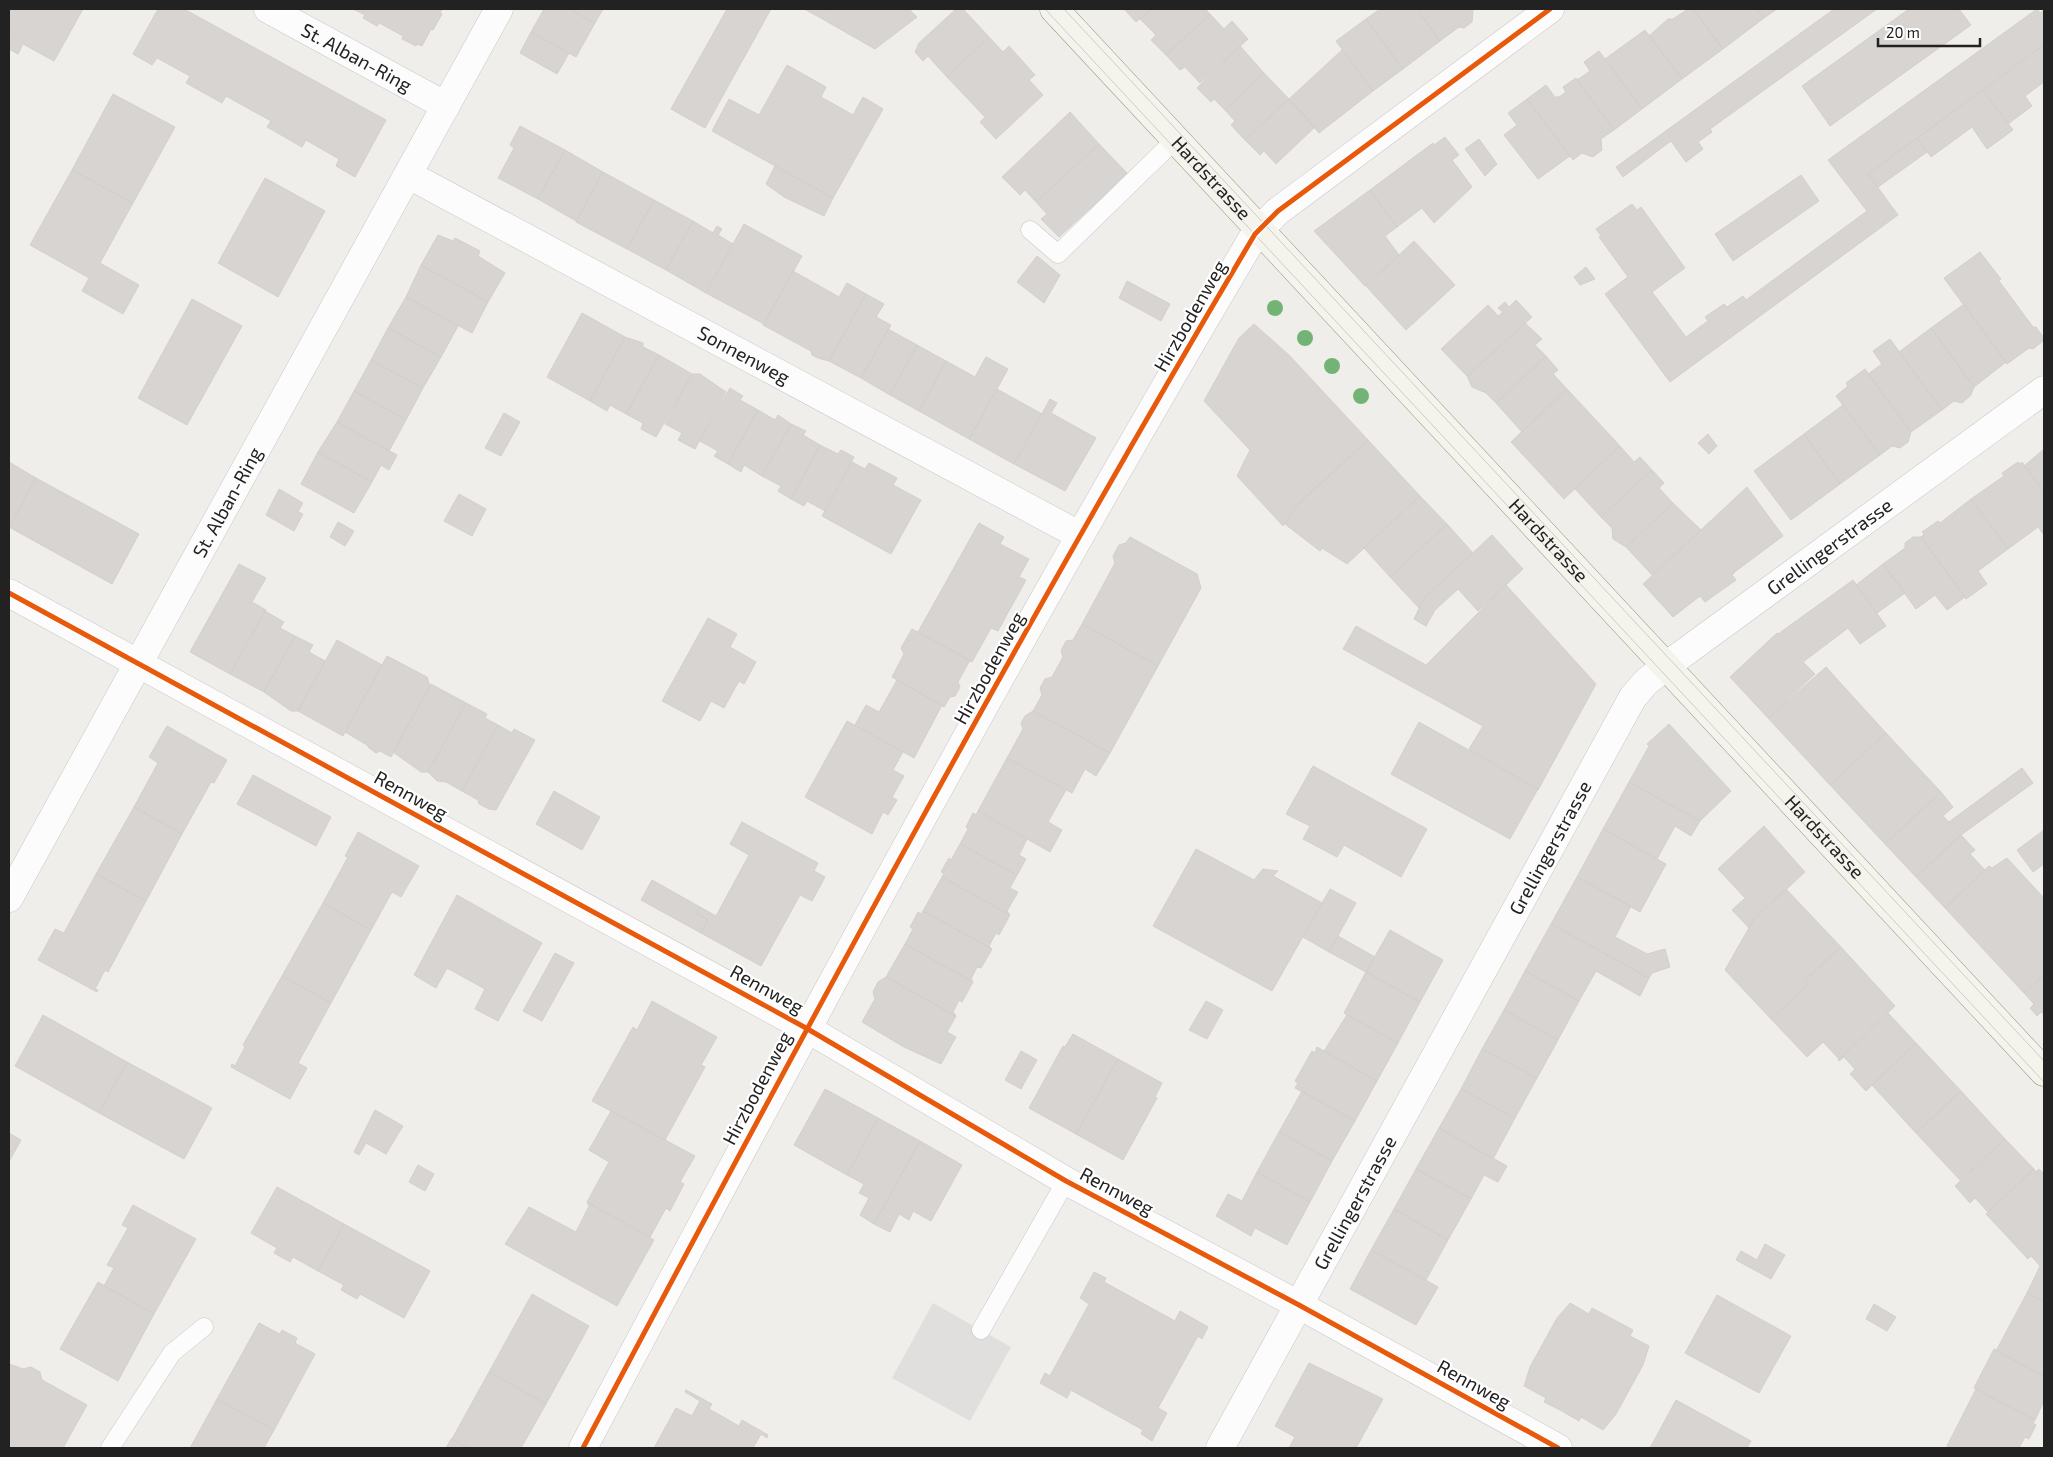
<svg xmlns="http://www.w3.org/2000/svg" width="2053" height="1457" font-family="'Exo 2',sans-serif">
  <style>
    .parking { fill: #e0dfde }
    .building { fill: #d7d4d2; stroke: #d3d0cc }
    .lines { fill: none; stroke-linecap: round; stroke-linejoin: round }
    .lane-casing { stroke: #c9c8c7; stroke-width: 19 }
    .street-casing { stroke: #c9c8c7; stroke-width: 29 }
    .secondary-casing { stroke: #999a82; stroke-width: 29 }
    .lane { stroke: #fdfcfc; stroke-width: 18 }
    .street { stroke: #fdfcfc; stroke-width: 28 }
    .secondary { stroke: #f4f4ed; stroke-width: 28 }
    .tram { stroke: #ccc; stroke-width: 1 }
    .cycleway-casing { stroke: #fff; stroke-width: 8 }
    .cycleway { stroke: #e8590c; stroke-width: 5 }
    .tree { fill: #73b476 }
    .labels { text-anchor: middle; stroke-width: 4.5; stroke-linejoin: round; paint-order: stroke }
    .street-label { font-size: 19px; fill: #222; stroke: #fff }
  </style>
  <rect width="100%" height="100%" fill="#f0eeeb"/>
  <path class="parking" d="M933,1303L1011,1347L970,1421L892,1378Z"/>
  <path class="building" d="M9,9H83L54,61L23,44L18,54L9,49L11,37Z
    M158,9H184L386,120L355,177L336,166L339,159L306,140L302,147L267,127L271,121L226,96L222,103L186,83L190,76L157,58L152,65L133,54Z
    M353,9H442L440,13L442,14L433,30L431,29L422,46L417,44L416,46L402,39L403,36L383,25L379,23L377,26L363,18L365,15Z
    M544,9H569L595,23L576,57L531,32Z
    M569,9H603L595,23Z
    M727,9H771L705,128L671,109Z
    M804,9H827L819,17Z
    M827,9H909L917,17L875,49L819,17Z
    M956,9H963L989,37L947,77L928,56L923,61L915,52L919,43Z
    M1124,9H1152L1136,22Z
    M1152,9H1205L1210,14L1166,55L1151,40L1156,35L1140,19Z
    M1380,9H1417L1440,41L1403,69L1366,19Z
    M1417,9H1471L1473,11L1472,22L1464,28L1459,27L1440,41Z
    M1688,9H1693L1723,49L1682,79L1649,36L1668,19H1673Z
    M1693,9H1757L1764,18L1723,49Z
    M1757,9H1777L1764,18Z
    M1834,9H1877L1710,129L1712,132L1698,142L1703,149L1686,162L1671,141L1623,177L1616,167Z
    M1909,9H1959L1971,25L1830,126L1802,86Z
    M2037,9L2040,13L2044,10V45L1868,174L1898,215L1670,382L1605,294L1628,277L1599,237L1601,236L1596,229L1632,204L1637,210L1641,207L1685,268L1652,292L1686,337L1708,321L1705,317L1724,304L1727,307L1743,296L1746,300L1867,211L1828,160Z
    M1210,14L1224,29L1232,21L1248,39L1200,83L1185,67L1180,70L1166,55Z
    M1366,19L1403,69L1373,91L1336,41Z
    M1645,30L1682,79L1642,109L1605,59Z
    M531,32L569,53L557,74L520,53Z
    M989,37L1003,52L1009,46L1035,75L1029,80L1043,95L996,139L980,122L985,117L947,77Z
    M2044,45V82L2025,96L2032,106L2008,124L1983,90Z
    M1240,46L1264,73L1225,110L1214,99L1211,102L1197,88Z
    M1342,50L1373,91L1319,133L1289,99Z
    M1599,51L1642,109L1614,130L1577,80L1590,71L1584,62Z
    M787,65L826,87L821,97L853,115L863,97L883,109L833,198L712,131L729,99L759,115Z
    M1264,73L1289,99L1245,140L1231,125L1235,121L1225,110Z
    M1576,78L1614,130L1601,139L1602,150L1593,157L1582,153L1573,160L1527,99L1546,85L1555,97H1559L1566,92L1563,87Z
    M1983,90L2013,130L1987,149L1972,127L1931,157L1917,138Z
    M113,94L175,127L133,203L72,170Z
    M1289,99L1315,127L1276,164L1264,151L1260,155L1245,140Z
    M1527,99L1570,156L1538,179L1504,135L1517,125L1508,113Z
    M1070,112L1099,144L1036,202L1025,190L1020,195L1002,177Z
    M520,126L565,150L538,199L498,178L514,148L510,145Z
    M1445,137L1459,155L1452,160L1472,187L1434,223L1422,208L1397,227L1370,190L1433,143L1434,145Z
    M1917,138L1927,152L1878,187L1868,174Z
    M1479,139L1497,164L1485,176L1465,149Z
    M1099,144L1128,174L1059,237L1041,219L1047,214L1036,202Z
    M565,150L603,172L576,221L538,199Z
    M775,166L833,198L824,216L784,197L766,184Z
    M72,170L133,203L100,263L139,285L123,314L82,291L89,278L30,245Z
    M603,172L654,200L627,249L576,222Z
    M1801,175L1819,201L1733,261L1715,234Z
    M265,178L325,211L278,297L218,263Z
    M1370,190L1397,227L1385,236L1399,255L1365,286L1314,231Z
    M654,200L693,221L666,270L627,249Z
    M693,221L713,233L717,226L722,229L718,235L733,244L706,293L666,270Z
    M744,224L802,256L764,324L706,293Z
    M438,235L453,241L455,238L480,251L478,256L505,273L488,302L421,265Z
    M1414,241L1455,285L1406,330L1366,286Z
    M1980,252L2001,279L1999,281L2033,327H2036L2044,338L2043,341L2033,349L2029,348L2007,364L1944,278Z
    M1037,256L1060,275L1044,303L1017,282Z
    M421,265L488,302L472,333L406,297Z
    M1586,267L1595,279L1580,285L1574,277Z
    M793,271L839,297L847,283L866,294L829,361L818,358L812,355L811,351L763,325Z
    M1127,281L1170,304L1161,321L1119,298Z
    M866,294L884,304L876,317L891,325L861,378L829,361Z
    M406,297L458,326L441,357L388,328Z
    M192,299L242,326L187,425L138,398Z
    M1516,300L1532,317L1467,376L1441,349L1488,305L1498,316L1503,312L1498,308L1505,302L1509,307Z
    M1964,304L2006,362L1974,387L1931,328Z
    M582,313L625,337L590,401L547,377Z
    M1525,323L1542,339L1535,345L1546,356L1496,403L1486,393L1472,387L1467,376Z
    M1254,324L1289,355L1368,440L1296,506L1283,526L1237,476L1250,450L1204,401L1239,338Z
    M388,328L441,357L423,388L371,360Z
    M1931,328L1974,387L1971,395L1962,403L1954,401L1942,410L1899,352Z
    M888,329L917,345L890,395L861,378Z
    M625,337L643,343V347L659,355L626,414L610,405L607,411L590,401Z
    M1890,339L1942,410L1911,432L1868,374L1882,364L1873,351Z
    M917,345L946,361L919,411L890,395Z
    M659,355L692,374L656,437L641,429L643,423L626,414Z
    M1546,356L1558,370L1553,374L1567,389L1522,432L1496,403Z
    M986,357L1008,369L969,439L919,411L946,361L975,377Z
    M371,360L423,388L406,420L354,391Z
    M1865,369L1911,432L1908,442L1900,448L1892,446L1880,455L1836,396L1848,386L1846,383Z
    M692,374H700L726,392L695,449L678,440L682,433L665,424Z
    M730,388L743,396L740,400L758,410L728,464L714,456L718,451L700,441Z
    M997,389L1042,414L1014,464L969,439Z
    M1567,389L1620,446L1564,499L1511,442Z
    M354,391L406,420L389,451L337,422Z
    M1050,399L1057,403L1051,413L1096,438L1065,491L1014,464Z
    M1843,405L1880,455L1840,484L1804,434Z
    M758,410L775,420L778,415L791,424L762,476L744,465L741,472L728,464Z
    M504,413L520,422L501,456L485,448Z
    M337,422L397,455L389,470L381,465L372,482L318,452Z
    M791,424L806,431L803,435L820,445L791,499L778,491L781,486L762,476Z
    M1708,434L1717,446L1709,454L1698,443Z
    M1804,434L1840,484L1791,520L1754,471Z
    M1368,440L1420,496L1347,564L1322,548L1320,551L1285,524L1296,506Z
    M820,445L838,454L841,450L854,457L825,511L807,501L804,506L791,499Z
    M1620,446L1634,462L1640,457L1652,470L1601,517L1575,489Z
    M2044,449V492L2024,466Z
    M318,452L372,482L354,513L301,484Z
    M9,462L36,478L9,527Z
    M852,462L865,469L869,463L897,478L893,485L921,500L891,554L822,516Z
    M2018,462L2020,464L2022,462L2044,492V535L2038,527L2008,549L1971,499L2004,476L2002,473Z
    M1652,470L1664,483L1659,488L1673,503L1626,547L1613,539L1612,528L1601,517Z
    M36,478L139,534L112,584L9,527Z
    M1747,487L1783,536L1736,571L1732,575L1736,580L1705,602L1700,596L1673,617L1643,584Z
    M279,489L303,503L298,512L303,514L294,531L266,515Z
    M459,494L486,509L472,536L444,521Z
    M1420,496L1447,524L1390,577L1364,548Z
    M1971,499L2008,549L1978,571L1987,584L1966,599L1921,537L1924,534L1922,532L1938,521L1940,523Z
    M1673,503L1701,530L1652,575L1626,547Z
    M338,522L354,531L345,546L330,537Z
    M979,523L1004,537L1000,544L1029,559L1019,577L1026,580L998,631L991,628L972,662L918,632Z
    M1447,524L1473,553L1424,598L1419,608L1390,577Z
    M1492,535L1523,569L1478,611L1458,589L1435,610L1426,626L1414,619L1424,598Z
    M1130,537L1197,574L1201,588L1158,666L1082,624L1115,563L1113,556L1119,545L1126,543Z
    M1913,537H1921L1965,597L1947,610L1935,595L1916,609L1883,564L1905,548V543Z
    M239,564L266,578L252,602L266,610L230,674L190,652Z
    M1883,564L1905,593L1877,613L1856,585Z
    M1853,580L1886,626L1860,644L1848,628L1803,662L1815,674L1768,718L1730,677L1777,633L1778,634Z
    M1506,585L1596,684L1538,790L1469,749L1483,726L1343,649L1356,626L1426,665Z
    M265,611L284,622L280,628L295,636L264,692L230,674Z
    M708,618L737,634L730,647L756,662L744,684L739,681L724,708L711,701L700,721L662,701Z
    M1082,624L1158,666L1110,753L1033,711L1042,695L1040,688L1045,679L1052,677L1063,657L1061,651L1066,641L1073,640Z
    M912,629L970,660L958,682L960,687L955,696L950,697L944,707L892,677L904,654L901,648Z
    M295,636L313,645L309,652L325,661L298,711H291L264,692Z
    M337,640L382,665L343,736L298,711Z
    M387,656L427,677L430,686L391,757L380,751L376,753L369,748L367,745L345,732Z
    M1826,667L1886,733L1830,785L1768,718Z
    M897,680L942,705L914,758L855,725L866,705L879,712Z
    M431,684L466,703L428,772H421L393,752Z
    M466,703L487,714L485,718L498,725L462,791L446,782L437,781L428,772Z
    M1033,711L1110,753L1096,776L1085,769L1072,793L1007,758L1023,729L1021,723L1025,716Z
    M847,721L903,752L893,770L904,776L892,797L897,800L888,815L883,812L872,834L805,797Z
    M1419,722L1538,789L1510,839L1391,774Z
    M1669,724L1731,791L1700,821L1629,782L1649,746L1647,744Z
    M498,725L512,733L514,729L535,740L496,810L489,809L479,804L478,800L462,791Z
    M167,726L227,760L214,783L211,782L182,834L134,807L158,763L149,757Z
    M1886,733L1941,792L1885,844L1830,785Z
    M1007,758L1066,790L1048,822L1062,830L1050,852L978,811Z
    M1313,766L1427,829L1401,877L1344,845L1337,857L1303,839L1310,826L1286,814Z
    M2022,768L2033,783L1961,835L1916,877L1885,844L1941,792L1953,807L1943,816L1949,822Z
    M253,775L331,817L316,846L237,804Z
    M1629,782L1700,821L1691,836L1675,826L1657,859L1603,829Z
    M554,791L600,817L582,850L536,824Z
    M134,807L182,834L146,901L96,874Z
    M978,811L1027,839L1019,855L1026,859L1017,875L960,844L968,829L966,827L973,813L976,815Z
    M742,822L818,863L814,871L825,877L812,901L800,895L761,966L701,933L708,920L696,913L700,907L716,916L749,855L730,844Z
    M1764,826L1805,872L1754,919L1749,928L1732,910L1745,898L1718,869Z
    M1603,829L1666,864L1640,912L1577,877Z
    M2044,830V864L2033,872L2017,850Z
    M358,832L419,866L401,897L392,892L371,930L323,903L348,857L345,856Z
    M1961,835L1975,850L1970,854L1985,870L1945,908L1916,877Z
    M960,844L1017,875L1010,888L1018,892L1007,911L1010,915L942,877L944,873L941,872L949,858L951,860Z
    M1196,849L1254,880L1263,869L1278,871L1273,876L1322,903L1272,991L1153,926Z
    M2007,858L2044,898V975L2024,993L1945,908L1989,866L1992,868Z
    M96,874L146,901L108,972L105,970L95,989L98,990L97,992L38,960L55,929L64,933Z
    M942,877L1010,915L999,935L996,933L989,946L992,949L923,911Z
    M1577,877L1631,906L1615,937L1647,954L1665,949L1670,967L1652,973L1649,978L1551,924Z
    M652,880L700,907L696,913L708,920L701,933L641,900Z
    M1330,889L1356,903L1329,952L1303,937Z
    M1786,889L1841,947L1804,981L1808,985L1771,1019L1725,970L1754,919Z
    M457,895L542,943L498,1021L475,1009L485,989L447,968L436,988L414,975Z
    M323,903L371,930L331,1003L282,976Z
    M923,911L992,949L981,968L977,967L971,979L973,982L905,944L913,929L910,927L918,912L921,914Z
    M1551,924L1649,978L1640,996L1596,971L1579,1001L1525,971Z
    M1390,930L1443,960L1420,1002L1366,972Z
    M1338,936L1375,957L1366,972L1329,952Z
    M905,944L973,982L962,1002L959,1000L953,1012L956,1016L886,977Z
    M1841,947L1895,1006L1839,1059L1823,1042L1807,1057L1771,1019L1808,985L1804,981Z
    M555,953L574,963L542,1021L523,1011Z
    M1525,971L1579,1001L1558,1040L1504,1010Z
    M1366,972L1420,1002L1398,1043L1344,1013Z
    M2044,975V1015L2041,1012L2037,1016L2030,1008L2034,1004L2024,993Z
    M282,976L331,1003L298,1063L307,1068L290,1099L231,1067L232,1064L235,1066L245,1047L243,1045Z
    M886,977L956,1016L947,1032L956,1037L941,1064L904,1047L862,1022L875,999L873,992L878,982Z
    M652,1001L717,1037L701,1065L705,1067L665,1140L592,1101L633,1027L637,1030Z
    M1206,1001L1223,1010L1207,1039L1189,1030Z
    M1504,1010L1558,1040L1537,1078L1482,1049Z
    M1888,1013L1916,1043L1866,1091L1850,1074L1855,1069L1844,1057L1839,1061L1838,1060Z
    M43,1015L127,1062L99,1113L15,1066Z
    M1347,1015L1398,1043L1377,1081L1324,1051Z
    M1073,1034L1118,1059L1076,1134L1029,1108L1063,1046L1065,1047Z
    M1916,1043L1961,1091L1916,1133L1872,1085Z
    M1317,1047L1377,1081L1355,1121L1295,1088L1298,1083L1295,1081L1312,1051L1315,1053Z
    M1482,1049L1537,1078L1515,1118L1461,1089Z
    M1021,1051L1037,1060L1021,1089L1005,1080Z
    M1118,1059L1162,1083L1155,1097L1157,1098L1123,1160L1076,1134Z
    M127,1062L212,1108L184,1159L99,1113Z
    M825,1089L878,1118L847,1175L794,1145Z
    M1461,1089L1515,1118L1493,1159L1439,1128Z
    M1302,1091L1355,1121L1332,1161L1279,1132Z
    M1961,1091L2005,1139L1960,1180L1916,1133Z
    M375,1110L403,1126L386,1154L366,1143L359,1155L354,1152Z
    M611,1111L695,1156L680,1182L684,1184L670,1211L666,1208L650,1237L587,1202L609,1162L589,1150Z
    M878,1118L920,1141L874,1224L860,1215L869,1198L859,1193L864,1184L847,1175Z
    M1439,1128L1507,1166L1498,1182L1484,1175L1471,1199L1416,1169Z
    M1279,1132L1332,1161L1310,1202L1257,1172Z
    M9,1133L21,1140L10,1160H9Z
    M2005,1139L2034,1169L1988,1212L1975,1198L1970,1203L1955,1186Z
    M920,1141L962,1165L931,1221L913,1211L909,1220L899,1214L890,1232L874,1224Z
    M418,1165L434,1174L425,1191L409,1182Z
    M1416,1169L1471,1199L1448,1240L1394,1209Z
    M2034,1169L2036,1172L2039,1169L2044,1174V1249L2034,1259L2031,1256L2028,1259L1986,1214Z
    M1257,1172L1310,1202L1287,1245L1255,1228L1251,1236L1216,1216L1228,1194L1242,1201Z
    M277,1187L344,1224L318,1271L293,1257L290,1262L274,1253L277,1248L251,1233Z
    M587,1202L654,1240L617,1306L505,1244L529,1207L576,1232L589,1206Z
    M133,1205L196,1239L154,1314L104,1286L114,1268L107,1265L128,1228L122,1225Z
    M1394,1209L1448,1240L1426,1280L1371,1250Z
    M344,1224L430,1271L404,1318L360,1294L357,1299L341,1290L344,1285L318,1271Z
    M1765,1244L1785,1255L1771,1279L1736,1260L1741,1251L1757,1260Z
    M2044,1249V1302L2027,1293L2040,1266L2034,1259Z
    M1371,1250L1438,1287L1416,1325L1350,1289Z
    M1094,1272L1106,1278L1104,1282L1175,1321L1180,1311L1208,1327L1202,1339L1198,1336L1158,1408L1167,1413L1152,1441L1141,1434L1143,1430L1071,1390L1067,1398L1040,1383L1045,1373L1050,1376L1089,1304L1080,1298Z
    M98,1282L154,1314L118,1381L60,1349Z
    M2027,1293L2044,1302V1376L1996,1351Z
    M532,1294L589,1326L546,1404L489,1372Z
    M1717,1295L1791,1336L1759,1393L1685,1353Z
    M1570,1303L1589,1314L1592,1308L1633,1330L1630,1336L1649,1346L1643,1365L1616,1414L1603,1430L1581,1417L1579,1421L1562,1411L1544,1402L1546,1398L1524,1386L1530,1367L1557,1318Z
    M1874,1304L1896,1317L1887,1331L1866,1319Z
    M259,1323L280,1334L282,1330L297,1338L295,1343L315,1354L274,1430L217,1399Z
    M1994,1349L2044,1376V1401L2035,1420L1974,1388Z
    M1309,1363L1383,1399L1356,1448H1289L1295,1437L1275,1426Z
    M9,1364L23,1369L31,1367L40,1372L42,1380L87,1405L63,1448H9Z
    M489,1372L546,1404L521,1448H468L452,1439Z
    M1976,1389L2035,1420L2033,1423L2036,1425L2029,1439L2025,1437L2019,1448H1951L1947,1446Z
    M686,1390L712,1404L709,1409L739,1426L742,1420L768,1435L767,1438L761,1434L753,1448H654L676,1408L692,1416L700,1401L685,1392Z
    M217,1399L274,1430L264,1448H190Z
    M1676,1400L1751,1441L1747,1448H1650Z
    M451,1439H452L468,1448H446Z"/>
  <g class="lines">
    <g class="lane-casing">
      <path id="lane" d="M1030,230L1058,254L1176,139
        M981,1330L1066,1181
        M110,1448L172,1353L204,1327"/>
    </g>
    <g class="street-casing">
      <g id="street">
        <path id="s1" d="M268,9L446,106"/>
        <path id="s2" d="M409,175L1079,535"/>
        <path d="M9,593L806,1028L1066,1181L1299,1305L1558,1448"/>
        <path id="s3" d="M9,898L499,9"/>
        <path d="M583,1448C800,1039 1019,632 1255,234L1278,211L1550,9"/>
        <path id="s4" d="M1220,1448L1633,697L1646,682L1666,666L2044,390"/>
      </g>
    </g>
    <g class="secondary-casing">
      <g id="secondary">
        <path id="s5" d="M1054,9L2044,1072"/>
      </g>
    </g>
    <use href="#lane" class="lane"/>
    <use href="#street" class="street"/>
    <use href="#secondary" class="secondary"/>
    <path class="tram" d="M1045,9L2044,1082
      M1064,9L2044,1061"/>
    <g class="cycleway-casing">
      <path id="cycleway" d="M9,593L806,1028L1066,1181L1299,1305L1558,1448
        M583,1448C800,1039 1019,632 1255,234L1278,211L1550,9"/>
    </g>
    <use href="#cycleway" class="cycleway"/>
  </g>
  <g class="tree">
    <circle cx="1275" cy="308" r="8"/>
    <circle cx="1305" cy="338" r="8"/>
    <circle cx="1332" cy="366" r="8"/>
    <circle cx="1361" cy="396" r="8"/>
  </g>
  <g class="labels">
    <g class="street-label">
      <text dy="7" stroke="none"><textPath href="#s1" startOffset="101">St. Alban-Ring</textPath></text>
      <text dy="7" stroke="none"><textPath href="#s5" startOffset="231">Hardstrasse</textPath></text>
      <text transform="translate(1190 316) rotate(-60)" y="7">Hirzbodenweg</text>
      <text dy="7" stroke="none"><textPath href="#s2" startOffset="380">Sonnenweg</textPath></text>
      <text dy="7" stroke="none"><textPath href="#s3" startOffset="452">St. Alban-Ring</textPath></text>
      <text dy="7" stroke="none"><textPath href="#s5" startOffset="726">Hardstrasse</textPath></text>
      <text dy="7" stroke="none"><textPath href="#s4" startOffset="1105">Grellingerstrasse</textPath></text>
      <text transform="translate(989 668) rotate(-61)" y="7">Hirzbodenweg</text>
      <text transform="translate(411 795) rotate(29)" y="7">Rennweg</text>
      <text dy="7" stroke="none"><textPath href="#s5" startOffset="1131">Hardstrasse</textPath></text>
      <text dy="7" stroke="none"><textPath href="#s4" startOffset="685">Grellingerstrasse</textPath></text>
      <text transform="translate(767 989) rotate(29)" y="7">Rennweg</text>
      <text transform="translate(757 1088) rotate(-62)" y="7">Hirzbodenweg</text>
      <text transform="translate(1117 1191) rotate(28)" y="7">Rennweg</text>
      <text dy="7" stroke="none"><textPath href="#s4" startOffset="280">Grellingerstrasse</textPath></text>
      <text transform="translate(1474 1384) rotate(29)" y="7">Rennweg</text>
    </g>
  </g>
  <rect width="2053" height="1457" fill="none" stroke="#222222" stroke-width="20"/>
  <path d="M1878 38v8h102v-8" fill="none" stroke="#222222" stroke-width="2.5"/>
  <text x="1886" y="38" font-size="15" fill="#222222" stroke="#ffffff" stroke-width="4" paint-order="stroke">20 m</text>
</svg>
